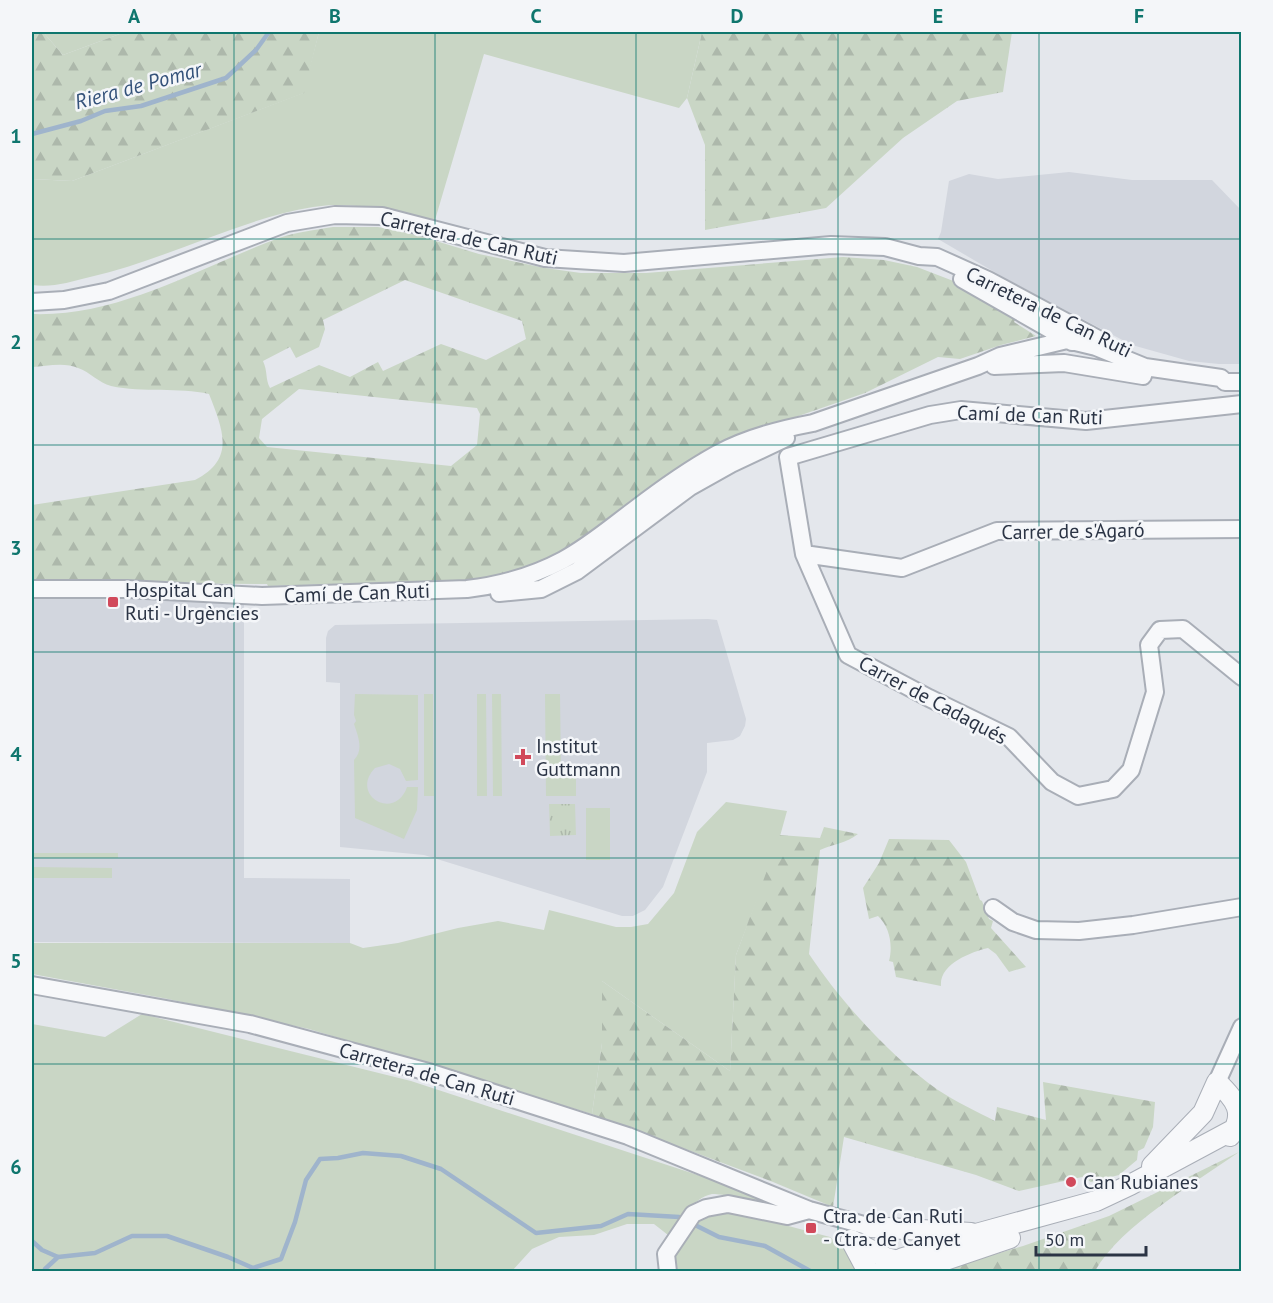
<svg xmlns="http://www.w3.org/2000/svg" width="1273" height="1303" font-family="'PT Sans',sans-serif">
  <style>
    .built { fill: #d2d6de }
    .green { fill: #c9d6c5 }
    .forest { fill: url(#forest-firs); fill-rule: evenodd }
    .park { fill: url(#park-tufts) }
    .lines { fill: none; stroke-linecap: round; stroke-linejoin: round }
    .stream { stroke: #9fb4cc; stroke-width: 4.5 }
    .minor-casing { stroke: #a9aeb7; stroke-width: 20 }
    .tertiary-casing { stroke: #a9aeb7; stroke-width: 22 }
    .minor { stroke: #f7f8fa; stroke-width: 16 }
    .tertiary { stroke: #f7f8fa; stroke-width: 20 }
    .grid { fill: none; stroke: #0f766e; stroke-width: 1.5; stroke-opacity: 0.55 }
    .poi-dot { fill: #d1495b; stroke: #f4f6f9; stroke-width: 2 }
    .labels { text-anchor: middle; stroke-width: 5; stroke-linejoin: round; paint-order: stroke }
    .street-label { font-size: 20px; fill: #2b3445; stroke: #f4f6f9 }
    .poi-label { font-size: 20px; fill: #2b3445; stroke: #f4f6f9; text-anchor: start }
    .water-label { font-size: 21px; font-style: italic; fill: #34527a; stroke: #f4f6f9 }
    .neatline { fill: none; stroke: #0f766e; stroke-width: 2 }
    .grid-label { font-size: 20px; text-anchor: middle; font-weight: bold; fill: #0f766e }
  </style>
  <defs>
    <pattern id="forest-firs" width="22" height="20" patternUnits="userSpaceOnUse" patternTransform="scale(1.5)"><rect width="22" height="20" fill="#c9d6c5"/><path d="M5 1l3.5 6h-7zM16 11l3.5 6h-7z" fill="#adb8ab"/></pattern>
    <pattern id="park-tufts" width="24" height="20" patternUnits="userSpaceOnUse" patternTransform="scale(1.5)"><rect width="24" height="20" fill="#c9d6c5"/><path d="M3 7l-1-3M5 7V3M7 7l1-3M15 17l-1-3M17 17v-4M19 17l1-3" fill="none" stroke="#adb8ab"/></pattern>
  </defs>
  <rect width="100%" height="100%" fill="#e4e7ec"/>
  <path class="built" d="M1069,172L1132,180H1212L1241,210V364H1219L1189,361L1132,345L1008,280L938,239L941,232L949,181L969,174L998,179Z
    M148,595L244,605V878L350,879V943L32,942V598Z
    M708,619L717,620L746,719L745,726L740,736L733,740L707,743V772L663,887L645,910L633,916H622L424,855L340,847V683L326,682V638L328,631L335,625Z"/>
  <path class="green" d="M43,32H125L63,55Z
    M319,32H702L687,98L679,108L484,54L435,220C395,212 353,200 313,207C236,220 166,260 90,277C70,282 52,288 32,285V179L72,181L303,93Z
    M355,694L418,695V780L406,781L400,769L389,764L375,768C349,795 395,822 407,787H418L417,810L404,839L355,818L354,760C364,750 358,736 354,724L356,721L354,715Z
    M424,694H433L434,796H424Z
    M477,694H486L487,796H477Z
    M492,694H501L502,796H493Z
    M545,694H560L561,770L576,771V796H546Z
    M726,802L787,811L777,847L736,955L730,1071L602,981V1043L592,1114L309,1029L168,999L32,974V943H350L363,948L398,943L458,928L498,921L544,930L549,910L616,927H631L648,924L674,893L697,832Z
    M586,808H610V860H586Z
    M32,853H118V858H32Z
    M32,867L112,868V878H32Z
    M142,1014L411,1081L716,1181L777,1205C765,1203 720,1193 712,1194C693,1198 678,1221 668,1235L654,1224H627L594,1235L559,1237L532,1249L512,1271H32V1024L105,1037Z
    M721,1208L830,1237L848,1252L860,1271L672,1272L676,1253L697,1214Z"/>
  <path class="forest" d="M32,32H43L63,55L125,32H319L304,93L72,181L32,179Z
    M702,32H1012L1003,92L957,101L903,138L826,208L705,230V145L687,98Z
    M333,227H378L416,235L479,254L545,268L581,273H646L843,257L884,260L917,267L969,287L1016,318L1014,322L1036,336L1001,345L960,359L938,357L865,393L784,421L570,551L565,549L540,561L541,566L497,579L268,586L267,584L32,582V505L195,480C236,459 223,430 209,394C179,387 143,393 111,386C99,383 90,372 78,368C65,362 46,366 32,367V314C120,317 198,268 279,238C296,232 315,230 333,227ZM405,280L522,321L526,339L486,360L441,344L383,371L378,362L350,377L319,365L270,388C265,379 268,372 263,361L290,347L296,358L319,347L325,329L323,320ZM299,389L477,408L480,414L477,445L451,466L267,447L259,438L262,419Z
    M824,827L858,834C847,843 833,844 820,850L809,954C841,1002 891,1057 938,1090C956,1102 976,1111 995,1121L997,1107L1046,1120L1043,1082L1155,1102L1153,1127L1144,1148L1138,1151L1137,1160L1119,1175L1091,1182L1082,1177L1019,1191L976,1175L844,1137L833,1207L773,1182L592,1114L602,1043V981L730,1071L736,955L780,835L820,838Z
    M889,839L949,840L966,862L980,900L982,901L989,919L993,921L991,928L1026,967L1009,972L996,954L988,948C971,952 939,964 941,986L896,977L893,962L889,961C893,946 890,927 878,916L869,919L863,888L879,863Z
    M1239,1152C1194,1184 1122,1224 1095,1271L935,1272L1023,1246L1109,1216Z"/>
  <path class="park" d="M549,804H575L576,835L550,836Z"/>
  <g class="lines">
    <path class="stream" d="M32,134L81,121L105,111L141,106L226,78L256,50L269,32
      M32,1241L42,1250L58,1257L95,1253L132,1236H167L228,1257L253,1268L281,1259L295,1222L306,1180L320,1159L338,1158L363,1153L401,1156L441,1169L536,1233L601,1226L628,1214L679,1217L719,1237L765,1246L812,1272
      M45,1272V1269L58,1257"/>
    <g class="minor-casing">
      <path id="minor" d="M962,279L1072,342
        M32,302L64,300L109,291L287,223L335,215L382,216L545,258L624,263L831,245L885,247L919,256L937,257L988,280L1102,341
        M994,366L1064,363L1143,376
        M1242,404L1086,421L961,410L930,415L788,457L804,554L848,655L929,698L1009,737L1052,782L1078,796L1113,789L1131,770L1155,692L1149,645L1160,630L1183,629L1242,677
        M804,554L902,568L997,531L1242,529
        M32,589H127L262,596L467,589C501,585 533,576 563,560C589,546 611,527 634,510C660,490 688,470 717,454C746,438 781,429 813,423L978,366L1000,356L1067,340L1096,347L1145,367L1221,378L1225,382H1242
        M499,593L541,589L577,571L690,487L731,464L786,438
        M993,908L1013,922L1036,930L1079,931L1133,925L1242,907
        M32,985L250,1024L432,1073L628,1136L809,1210L871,1227
        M1217,1082L1242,1027
        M668,1272L666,1254L693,1214L706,1208L728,1204L787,1216L809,1210"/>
    </g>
    <g class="tertiary-casing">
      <path id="tertiary" d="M1152,1166L1203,1113L1217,1082C1235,1099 1247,1113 1230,1136
        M871,1227L971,1233
        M851,1240L886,1258L906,1263
        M851,1240L868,1272
        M881,1272L903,1258L944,1246L976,1234L1096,1201L1130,1185L1242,1125
        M910,1272L1010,1238"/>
    </g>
    <use href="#minor" class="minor"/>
    <use href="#tertiary" class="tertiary"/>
  </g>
  <path class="grid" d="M234,32V1272M435,32V1272M636,32V1272M838,32V1272M1039,32V1272M32,239H1242M32,445H1242M32,652H1242M32,858H1242M32,1064H1242"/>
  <g class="poi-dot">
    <rect x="107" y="596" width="12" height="12" rx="3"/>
    <path d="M520 748h6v6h6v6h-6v6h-6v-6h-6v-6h6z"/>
    <circle cx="1071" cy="1182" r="6"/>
    <rect x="805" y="1222" width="12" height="12" rx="3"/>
  </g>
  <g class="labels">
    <g class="street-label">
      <text transform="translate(469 238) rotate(13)" y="7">Carretera de Can Ruti</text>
      <text transform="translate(1049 312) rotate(26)" y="7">Carretera de Can Ruti</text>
      <text transform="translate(1030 415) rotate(2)" y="7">Camí de Can Ruti</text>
      <text transform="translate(1073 531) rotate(-1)" y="7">Carrer de s'Agaró</text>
      <text transform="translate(357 593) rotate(-2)" y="7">Camí de Can Ruti</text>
      <text transform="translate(933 700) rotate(28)" y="7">Carrer de Cadaqués</text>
      <text transform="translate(427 1074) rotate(16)" y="7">Carretera de Can Ruti</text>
    </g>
    <g class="poi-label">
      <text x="125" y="597">Hospital Can<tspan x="125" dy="23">Ruti - Urgències</tspan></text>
      <text x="536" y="753">Institut<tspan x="536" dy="23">Guttmann</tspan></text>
      <text x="1083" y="1189">Can Rubianes</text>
      <text x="823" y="1223">Ctra. de Can Ruti<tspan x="823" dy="23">- Ctra. de Canyet</tspan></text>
    </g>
    <g class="water-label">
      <text transform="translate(138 86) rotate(-15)" y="7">Riera de Pomar</text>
    </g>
  </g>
  <rect width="1273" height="1303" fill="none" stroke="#f4f6f9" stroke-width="66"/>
  <path d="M1036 1246v9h110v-9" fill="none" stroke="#2b3445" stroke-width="3"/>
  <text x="1045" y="1246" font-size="18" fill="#2b3445" stroke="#f4f6f9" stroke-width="4.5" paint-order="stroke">50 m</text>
  <rect x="33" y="33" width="1207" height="1237" class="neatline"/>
  <g class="grid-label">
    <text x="134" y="23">A</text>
    <text x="335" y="23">B</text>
    <text x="536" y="23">C</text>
    <text x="737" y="23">D</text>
    <text x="938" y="23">E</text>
    <text x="1139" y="23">F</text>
    <text x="16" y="143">1</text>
    <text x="16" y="349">2</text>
    <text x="16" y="555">3</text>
    <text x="16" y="761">4</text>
    <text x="16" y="968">5</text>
    <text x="16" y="1174">6</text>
  </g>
</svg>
